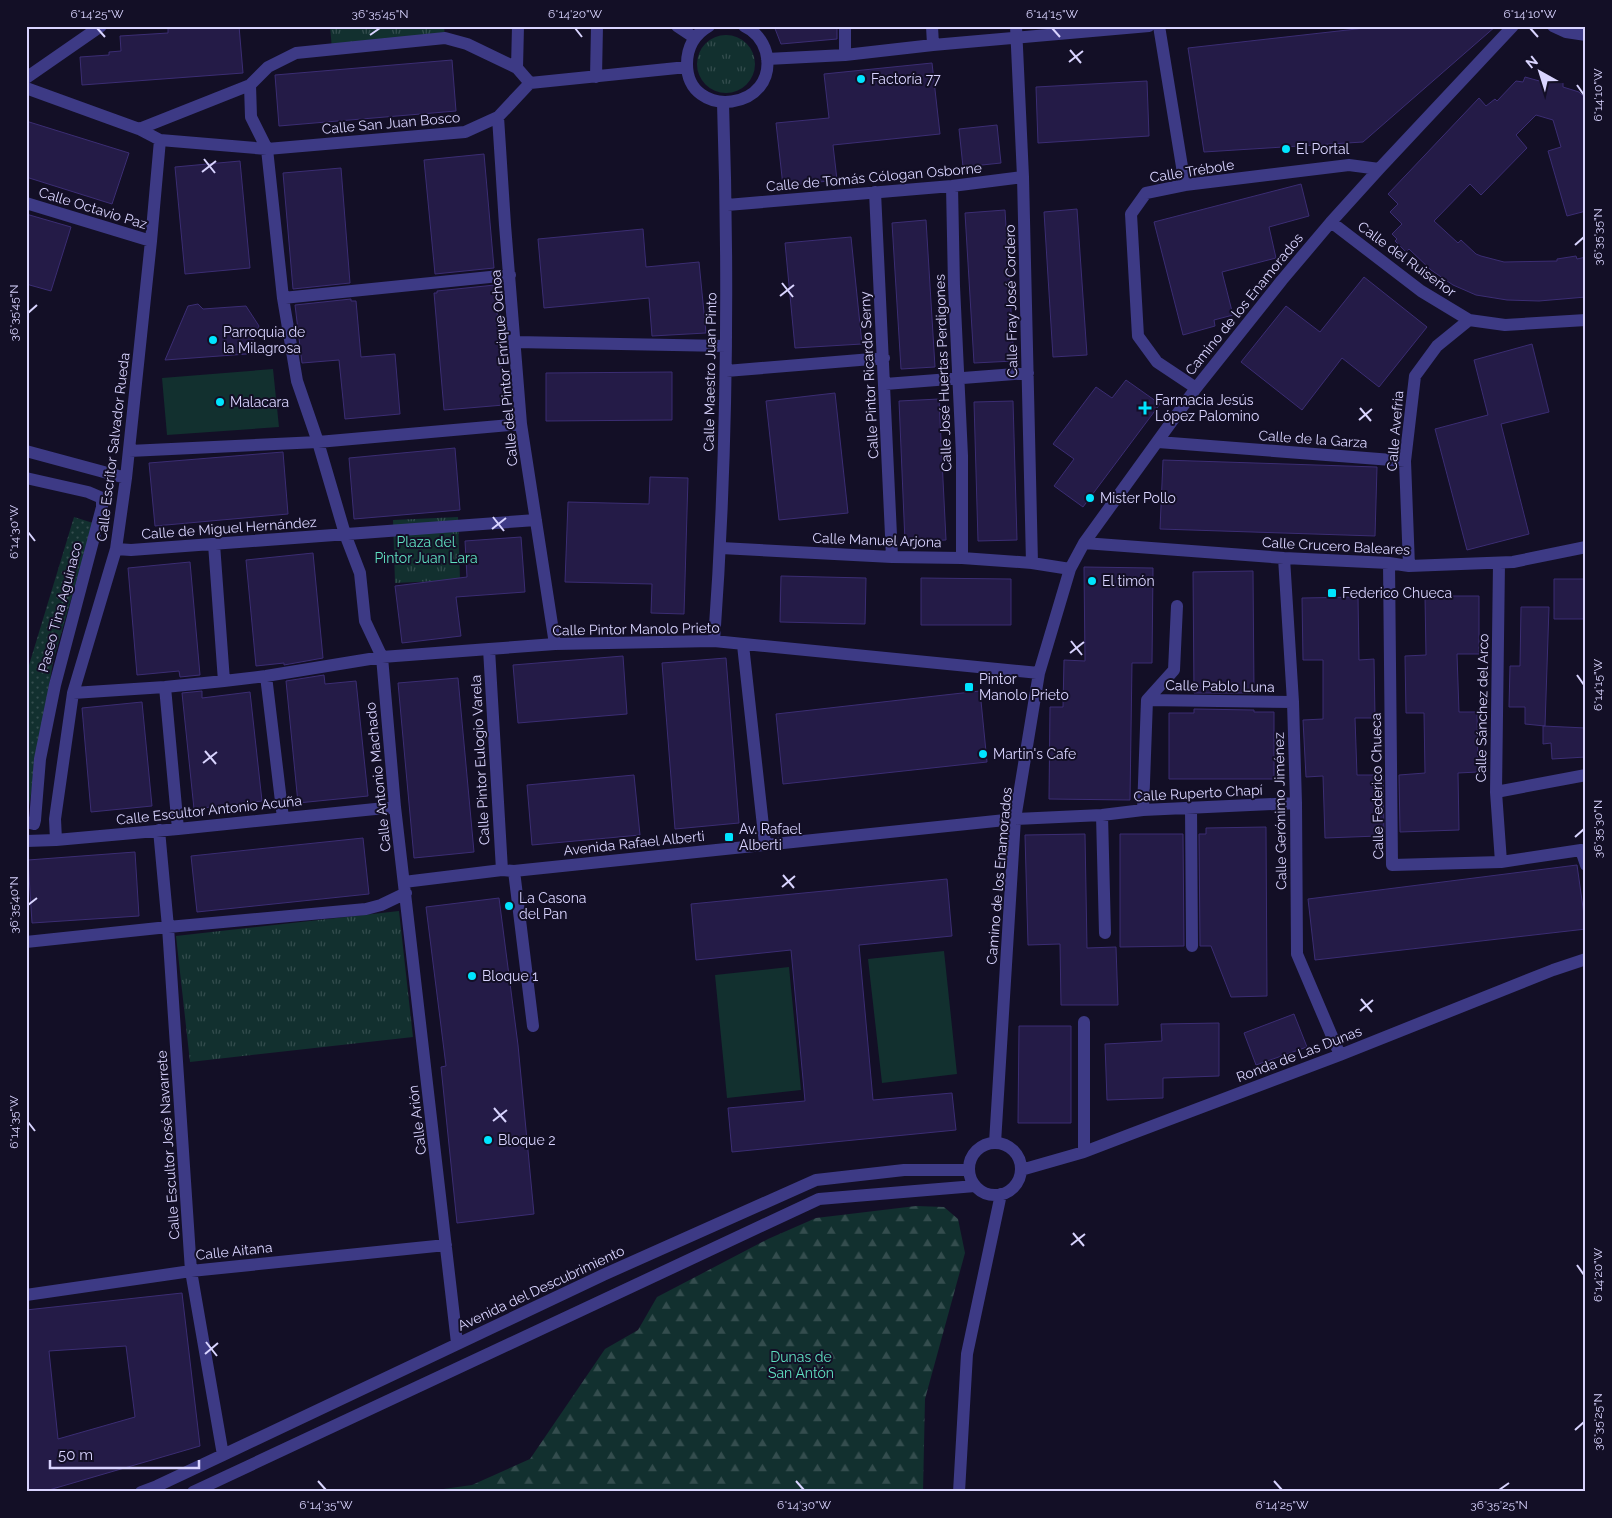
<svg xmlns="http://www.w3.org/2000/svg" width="1612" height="1518" font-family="Raleway,sans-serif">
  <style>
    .grass { fill: url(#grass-dots) }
    .forest { fill: url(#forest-firs) }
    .park { fill: url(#park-tufts) }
    .pitch { fill: #12302f }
    .building { fill: #241b47; stroke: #3b2d73; fill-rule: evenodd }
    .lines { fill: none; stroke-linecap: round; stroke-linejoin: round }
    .minor { stroke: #3d3a85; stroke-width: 12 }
    .ticks { fill: none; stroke: #d9d4ff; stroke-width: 2 }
    .poi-dot { fill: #00e5ff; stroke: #130f26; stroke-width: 2 }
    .labels { text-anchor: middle; stroke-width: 4; stroke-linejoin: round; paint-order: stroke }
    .poi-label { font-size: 14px; fill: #d9d4ff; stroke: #130f26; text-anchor: start }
    .street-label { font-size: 14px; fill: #d9d4ff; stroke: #130f26 }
    .park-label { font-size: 14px; fill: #5fe0c0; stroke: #130f26 }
    .neatline { fill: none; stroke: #d9d4ff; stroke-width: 2 }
    .ticks-label { font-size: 12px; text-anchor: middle; fill: #d9d4ff }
  </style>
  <defs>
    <pattern id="grass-dots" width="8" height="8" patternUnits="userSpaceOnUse" patternTransform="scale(1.25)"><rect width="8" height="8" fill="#12302f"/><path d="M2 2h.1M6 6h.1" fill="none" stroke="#344d4e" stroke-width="1.8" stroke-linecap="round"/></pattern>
    <pattern id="forest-firs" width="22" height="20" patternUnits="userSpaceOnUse" patternTransform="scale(1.25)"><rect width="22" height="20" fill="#12302f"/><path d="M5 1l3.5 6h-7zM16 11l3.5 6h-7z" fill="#344d4e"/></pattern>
    <pattern id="park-tufts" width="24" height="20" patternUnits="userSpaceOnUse" patternTransform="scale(1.25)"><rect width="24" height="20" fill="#12302f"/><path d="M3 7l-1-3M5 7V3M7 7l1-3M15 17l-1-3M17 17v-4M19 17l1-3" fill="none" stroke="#344d4e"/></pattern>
  </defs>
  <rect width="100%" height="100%" fill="#130f26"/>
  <path class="grass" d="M74,517L93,523L53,662L27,818L26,675Z"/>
  <path class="forest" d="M916,1206L944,1207L958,1219L965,1253L925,1399L923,1492H422L472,1485L530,1459L605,1349L638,1330L657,1297L768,1239L816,1218Z"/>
  <path class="park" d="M330,26H444L445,38L332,49Z
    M697 64a29 29 0 1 1 58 0a29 29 0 1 1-58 0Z
    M458,517L460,580L395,583L393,520Z
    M399,911L413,1037L190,1062L176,936Z"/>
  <path class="pitch" d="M273,369L279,427L167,435L162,378Z
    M944,951L957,1074L882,1083L868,959Z
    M789,967L801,1090L727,1098L715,975Z"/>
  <path class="building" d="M168,26H239L243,73L82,85L80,57L109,55V52L121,51L120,36L168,33Z
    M774,26H837V39L781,44Z
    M1383,26H1496L1363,142L1204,152L1188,48Z
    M452,60L456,111L279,126L275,75Z
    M932,63L940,134L833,145L837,180L783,186L776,123L829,118L824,74Z
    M1525,77L1543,82L1544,78L1563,82V87L1579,92L1586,99V211L1567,216L1548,151L1561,147L1553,120L1536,115L1516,135L1527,148L1481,195L1470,184L1434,221L1458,243L1461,240L1476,254L1481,256L1504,262L1557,261V259L1576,256L1577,259L1586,257V297L1539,301L1507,300L1476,295L1453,285L1431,270L1409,249L1406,252L1395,241L1397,239L1392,234L1402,224L1390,212L1398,204L1388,194L1479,98L1486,106L1495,99L1497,101L1516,81L1523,82Z
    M1147,81L1149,136L1038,143L1036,87Z
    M26,121L129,153L112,204L26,177Z
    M997,125L1001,163L963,167L959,129Z
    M484,154L494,268L435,274L424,160Z
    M240,161L250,268L185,274L175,167Z
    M341,168L350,283L293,289L283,173Z
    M1301,184L1309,216L1269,227L1276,258L1222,272L1233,315L1214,320L1215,326L1183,335L1154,222Z
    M1077,209L1087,355L1053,357L1044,212Z
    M1005,210L1014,361L974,363L965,213Z
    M26,214L71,227L51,291L26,284Z
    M926,220L935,367L901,369L892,223Z
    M643,229L646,267L699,262L706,333L652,336L649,298L544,308L538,239Z
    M851,237L862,344L795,348L785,243Z
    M1364,277L1427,327L1379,387L1342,358L1302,410L1241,362L1286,306L1320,332Z
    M495,285L504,405L444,410L434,293H437V291Z
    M351,299V301H356L361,357L395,354L400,414L345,419L339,360L302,363L295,305Z
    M198,304L203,309L246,306L259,326L247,354L165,360L188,306Z
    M1532,344L1549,412L1501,424L1529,534L1467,550L1435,429L1488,415L1474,360Z
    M672,372V420L546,421V373Z
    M1126,380L1160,404L1083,507L1054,486L1074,459L1053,444L1096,387L1112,398Z
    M835,393L848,513L779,520L766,401Z
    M939,399L946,540L905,542L899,401Z
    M1013,401L1017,540L978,541L974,402Z
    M455,448L460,510L354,519L349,458Z
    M283,452L288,514L155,526L149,463Z
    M1163,460L1377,467L1375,536L1160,529Z
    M650,477L688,478L684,614L651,613L652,584L565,582L568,502L649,504Z
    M521,537L525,592L456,597L461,636L402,643L395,586L467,577L465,541Z
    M313,553L323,658L284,665V663L256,666L246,560Z
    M190,562L200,675L180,677L179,671L137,675L128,568Z
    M1084,567L1153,568L1152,663H1132L1130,800L1049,799L1050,707H1063L1064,660L1085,661Z
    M1253,571L1254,693H1194L1193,572Z
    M781,576L866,578L865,624L780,622Z
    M921,578L1011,579V625H921Z
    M1554,579H1586V619H1554Z
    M1425,596H1479V654H1457L1459,712H1477L1478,772L1458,773L1459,830L1400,832L1399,775L1425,773L1424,713H1406L1405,656L1426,655Z
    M1358,597L1359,660L1374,659L1375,718H1355L1357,775H1383L1384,832H1378V836L1325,838L1323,776L1306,777L1303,720L1323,719V660H1303L1302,598Z
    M1521,607H1549L1545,726L1525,724V707H1509L1510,666H1520Z
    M623,656L627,714L518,723L513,665Z
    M726,658L739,823L675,829L662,663Z
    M324,675L325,684L356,681L368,796L298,803L286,681Z
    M458,678L474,852L414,858L398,683Z
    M202,691V698L250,692L262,801L194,809L182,693Z
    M980,691L987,762L783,784L776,714Z
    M142,702L152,806L91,812L82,708Z
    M1194,709L1254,710V712H1274V779H1169V713H1194Z
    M1543,726L1586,728V757L1552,759L1551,743L1543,744Z
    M634,775L640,835L532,845L527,785Z
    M1266,827L1267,996L1231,997L1211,946H1200L1199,834H1206V828Z
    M1085,834L1087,948L1116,947L1118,1005H1061L1060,944L1028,945L1025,835Z
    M1120,834H1183L1184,946L1120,947Z
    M363,838L369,894L197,912L191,856Z
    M135,852L139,916L32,923L28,860Z
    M1577,865L1586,929L1315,960L1308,899Z
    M947,879L952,936L859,945L873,1100L952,1093L956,1130L732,1152L728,1108L805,1101L791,950L696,960L691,904Z
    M499,898L518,1045L534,1214L457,1223L441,1067L446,1066L426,907Z
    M1294,1014L1307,1047L1256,1065L1244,1033Z
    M1219,1023V1076L1163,1078V1098L1107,1100L1105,1044L1162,1041L1161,1024Z
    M1019,1026H1071V1123H1018Z
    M182,1293L200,1446L42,1492H26V1310ZM126,1346L135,1417L58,1439L49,1351Z"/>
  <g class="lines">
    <path class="minor" d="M677,26L695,38
      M709,26C695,34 687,47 687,64C687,121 780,111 766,52C763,41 755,31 744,26
      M932,26L933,45
      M1016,26L1023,177L1032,563
      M1159,26L1185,185
      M1553,26L1566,32L1586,35
      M845,55V26
      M767,59L845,55L933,45L1149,26
      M517,68L518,26
      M596,77L597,26
      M26,78L101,26
      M530,83L687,67
      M26,88L139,129L160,140L267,149L465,132L498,117L530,83
      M498,117L505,225L521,424L555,644
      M139,129L250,85
      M952,186L954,286L962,456V558
      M875,192L892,557
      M26,203L151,241
      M727,205L952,186L1023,177
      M1331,222L1421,291L1469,320L1505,325L1586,320
      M283,298L510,275
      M515,342L726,346
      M726,371L884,358
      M885,384L1028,373
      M1196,388L1157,362L1138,336L1131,214L1146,193L1185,185L1349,165L1379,169
      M1158,442L1405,461
      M26,451L126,478
      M129,451L318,442L521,424
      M26,478L88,492L102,498V507L55,685L40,759L35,820L34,824L26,822
      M1084,543L1284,558L1389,563L1409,566L1513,562L1586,547
      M214,544L224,681
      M721,548L892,557L962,558L1032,563L1070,569
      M116,549L131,550L536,520
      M1284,558L1293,702L1296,803L1297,954L1340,1055
      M1389,563L1392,865L1501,862L1581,850L1586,865
      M1499,563L1496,792L1586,775
      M1409,566L1405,461L1415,376L1437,346L1469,320
      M714,641C727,462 729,282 723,103
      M743,645L765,844
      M489,649L502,870
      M266,676L283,818
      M165,687L178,829
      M73,693L165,687L224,681L266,676L382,657L489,649L555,644L714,641L1039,673
      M1147,700L1293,702
      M1496,792L1501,862
      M1191,808L1192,946
      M1143,810L1147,700L1174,670L1177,606
      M1102,815L1105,933
      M159,830L168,927L191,1271L223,1455
      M56,840L55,819L73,693L116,549L126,478L151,241L160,140
      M26,841L56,840L178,829L395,807
      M514,871L533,1026
      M404,882L502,870L514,871L1015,819L1102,815L1143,810L1296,803
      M26,942L168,927L366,909L381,905L406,893
      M995,1143L1015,819L1039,673L1070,569L1084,543L1196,388L1282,280L1331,222L1379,169L1513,26
      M969 1169a26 26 0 1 1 52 0a26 26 0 1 1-52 0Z
      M1084,1152V1022
      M1021,1170L1084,1152L1131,1134L1340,1055L1553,970L1586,959
      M26,1295L191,1271L446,1245
      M457,1343L395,807L382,657L365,621L360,573L345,534L318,442L297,381L283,298L267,149L251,117L250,85L268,67L296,53L445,38L467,44L517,68L530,83
      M141,1492L157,1486L223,1455L603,1275L816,1180L904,1170H969
      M193,1492L819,1199L975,1186
      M959,1492L967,1354L1001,1194"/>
  </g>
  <path class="ticks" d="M97,28L105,37M575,28L582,37M1052,28L1060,37M1530,28L1538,37M370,35L380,28M1070,50L1081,63M1069,62L1083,51M1577,85L1584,95M204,159L215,173M202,172L216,161M1575,245L1584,237M782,283L793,297M780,296L794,285M28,313L37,305M1360,408L1371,421M1359,420L1372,409M493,517L504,531M492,529L506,518M28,532L35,541M1071,641L1082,655M1070,653L1084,642M1577,675L1584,685M205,751L216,764M203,763L217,752M1575,837L1584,829M783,875L794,888M782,887L795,876M28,905L37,898M1361,999L1372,1012M1360,1011L1373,1000M494,1108L506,1122M493,1121L507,1110M28,1122L35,1131M1073,1233L1084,1246M1071,1245L1085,1234M1577,1265L1584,1275M206,1342L217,1356M205,1354L218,1343M1575,1430L1584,1422M318,1481L326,1490M796,1481L804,1490M1274,1481L1282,1490M1499,1490L1509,1483"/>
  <g class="poi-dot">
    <circle cx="861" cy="79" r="5"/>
    <circle cx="1286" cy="149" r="5"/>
    <circle cx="213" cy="340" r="5"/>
    <circle cx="220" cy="402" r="5"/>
    <path d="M1142.5 400.5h5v5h5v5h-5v5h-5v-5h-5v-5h5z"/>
    <circle cx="1090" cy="498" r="5"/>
    <circle cx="1092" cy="581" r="5"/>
    <rect x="1327" y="588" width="10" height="10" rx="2.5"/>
    <rect x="964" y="682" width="10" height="10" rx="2.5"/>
    <circle cx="983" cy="754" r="5"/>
    <rect x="724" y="832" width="10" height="10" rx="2.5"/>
    <circle cx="509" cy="906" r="5"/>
    <circle cx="472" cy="976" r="5"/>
    <circle cx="488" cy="1140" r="5"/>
  </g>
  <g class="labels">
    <g class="poi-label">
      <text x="871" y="84">Factoría 77</text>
      <text x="1296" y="154">El Portal</text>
      <text x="223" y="337">Parroquia de<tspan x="223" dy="16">la Milagrosa</tspan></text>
      <text x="1155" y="405">Farmacia Jesús<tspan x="1155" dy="16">López Palomino</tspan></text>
      <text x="230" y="407">Malacara</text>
      <text x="1100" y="503">Mister Pollo</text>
      <text x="1102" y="586">El timón</text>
      <text x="1342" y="598">Federico Chueca</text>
      <text x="979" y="684">Pintor<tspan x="979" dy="16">Manolo Prieto</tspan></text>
      <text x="993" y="759">Martin's Cafe</text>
      <text x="739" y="834">Av. Rafael<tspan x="739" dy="16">Alberti</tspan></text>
      <text x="519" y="903">La Casona<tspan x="519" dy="16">del Pan</tspan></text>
      <text x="482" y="981">Bloque 1</text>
      <text x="498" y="1145">Bloque 2</text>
    </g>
    <g class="street-label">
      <text transform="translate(391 123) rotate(-5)" y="5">Calle San Juan Bosco</text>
      <text transform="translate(1192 171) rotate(-9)" y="5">Calle Trébole</text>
      <text transform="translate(874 177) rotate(-5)" y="5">Calle de Tomás Cólogan Osborne</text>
      <text transform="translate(93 208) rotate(17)" y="5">Calle Octavio Paz</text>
      <text transform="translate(1407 259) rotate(36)" y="5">Calle del Ruiseñor</text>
      <text transform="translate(1011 301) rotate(-91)" y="5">Calle Fray José Cordero</text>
      <text transform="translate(1244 304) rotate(-51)" y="5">Camino de los Enamorados</text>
      <text transform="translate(504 368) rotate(-95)" y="5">Calle del Pintor Enrique Ochoa</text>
      <text transform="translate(710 372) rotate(-89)" y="5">Calle Maestro Juan Pinto</text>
      <text transform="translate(943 373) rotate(-92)" y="5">Calle José Huertas Perdigones</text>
      <text transform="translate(869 375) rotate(-93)" y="5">Calle Pintor Ricardo Serny</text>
      <text transform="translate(1395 431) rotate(-85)" y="5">Calle Avefria</text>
      <text transform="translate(1313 439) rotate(4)" y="5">Calle de la Garza</text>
      <text transform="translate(113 447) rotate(-83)" y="5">Calle Escritor Salvador Rueda</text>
      <text transform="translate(229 528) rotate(-4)" y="5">Calle de Miguel Hernández</text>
      <text transform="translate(877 540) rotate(2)" y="5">Calle Manuel Arjona</text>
      <text transform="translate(1336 546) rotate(3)" y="5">Calle Crucero Baleares</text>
      <text transform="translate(60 607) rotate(-75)" y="5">Paseo Tina Aguinaco</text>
      <text transform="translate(636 629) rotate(-1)" y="5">Calle Pintor Manolo Prieto</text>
      <text transform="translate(1220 686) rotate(1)" y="5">Calle Pablo Luna</text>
      <text transform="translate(1482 708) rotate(-89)" y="5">Calle Sánchez del Arco</text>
      <text transform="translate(480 760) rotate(-93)" y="5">Calle Pintor Eulogio Varela</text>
      <text transform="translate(378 777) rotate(-96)" y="5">Calle Antonio Machado</text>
      <text transform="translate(1377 786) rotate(-91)" y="5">Calle Federico Chueca</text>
      <text transform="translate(1198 793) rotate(-3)" y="5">Calle Ruperto Chapí</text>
      <text transform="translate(209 810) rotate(-6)" y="5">Calle Escultor Antonio Acuña</text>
      <text transform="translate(1280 811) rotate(-91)" y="5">Calle Gerónimo Jiménez</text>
      <text transform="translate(634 843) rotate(-6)" y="5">Avenida Rafael Alberti</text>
      <text transform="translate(999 876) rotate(-85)" y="5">Camino de los Enamorados</text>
      <text transform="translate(1299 1054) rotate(-21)" y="5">Ronda de Las Dunas</text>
      <text transform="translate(417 1120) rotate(-97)" y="5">Calle Arión</text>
      <text transform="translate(168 1145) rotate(-94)" y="5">Calle Escultor José Navarrete</text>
      <text transform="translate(234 1251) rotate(-6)" y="5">Calle Aitana</text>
      <text transform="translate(541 1288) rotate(-25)" y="5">Avenida del Descubrimiento</text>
    </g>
    <g class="park-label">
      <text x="426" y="547">Plaza del<tspan x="426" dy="16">Pintor Juan Lara</tspan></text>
      <text x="801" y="1362">Dunas de<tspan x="801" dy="16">San Antón</tspan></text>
    </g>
  </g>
  <rect width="1612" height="1518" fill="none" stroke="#130f26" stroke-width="55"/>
  <g transform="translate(1540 72) rotate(321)" stroke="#130f26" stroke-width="4" paint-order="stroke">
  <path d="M0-4L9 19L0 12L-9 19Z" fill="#d9d4ff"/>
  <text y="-8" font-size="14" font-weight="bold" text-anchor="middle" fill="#d9d4ff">N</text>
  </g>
  <path d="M50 1460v8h149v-8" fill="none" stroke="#d9d4ff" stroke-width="2.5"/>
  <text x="58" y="1460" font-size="15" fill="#d9d4ff" stroke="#130f26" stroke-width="4" paint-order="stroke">50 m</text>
  <rect x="28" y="28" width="1556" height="1462" class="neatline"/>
  <g class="ticks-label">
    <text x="97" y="18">6°14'25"W</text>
    <text x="380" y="18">36°35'45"N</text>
    <text x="575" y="18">6°14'20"W</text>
    <text x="1052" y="18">6°14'15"W</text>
    <text x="1530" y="18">6°14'10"W</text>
    <text transform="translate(1598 95) rotate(-90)" y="4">6°14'10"W</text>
    <text transform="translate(1598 237) rotate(-90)" y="4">36°35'35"N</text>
    <text transform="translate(14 313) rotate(-90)" y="4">36°35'45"N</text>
    <text transform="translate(14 532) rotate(-90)" y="4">6°14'30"W</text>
    <text transform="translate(1598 685) rotate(-90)" y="4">6°14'15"W</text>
    <text transform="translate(1598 829) rotate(-90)" y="4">36°35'30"N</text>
    <text transform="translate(14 905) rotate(-90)" y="4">36°35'40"N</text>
    <text transform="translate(14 1122) rotate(-90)" y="4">6°14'35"W</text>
    <text transform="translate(1598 1275) rotate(-90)" y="4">6°14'20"W</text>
    <text transform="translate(1598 1422) rotate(-90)" y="4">36°35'25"N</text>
    <text x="326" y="1509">6°14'35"W</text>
    <text x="804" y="1509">6°14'30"W</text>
    <text x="1282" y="1509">6°14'25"W</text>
    <text x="1499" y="1509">36°35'25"N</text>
  </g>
</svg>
